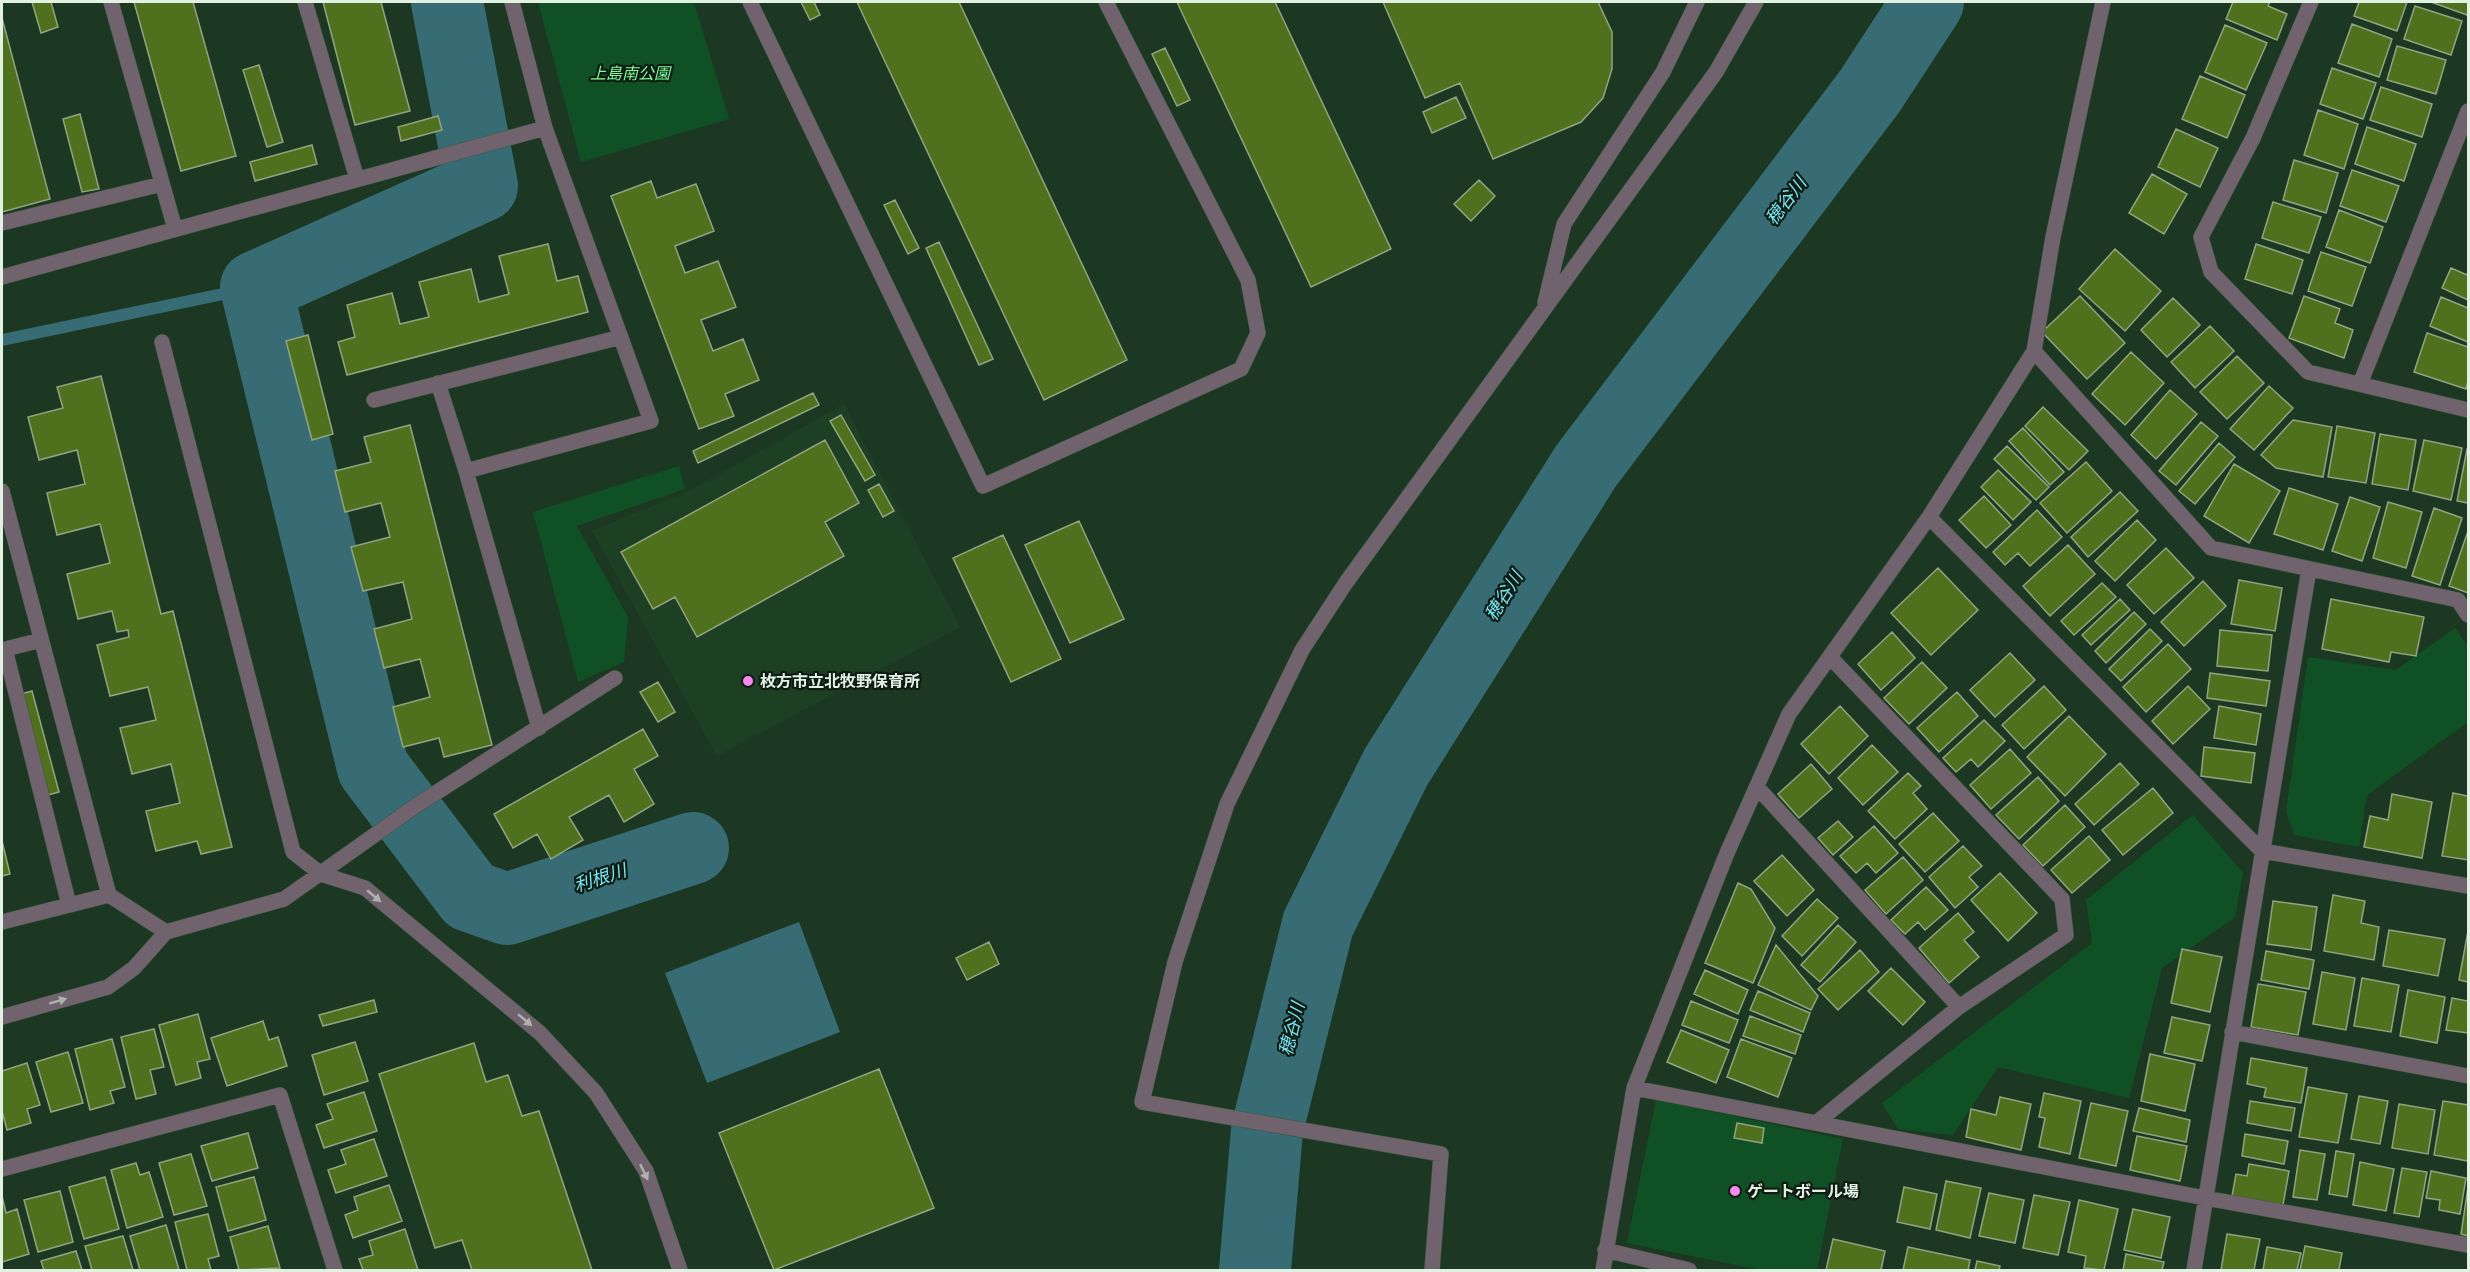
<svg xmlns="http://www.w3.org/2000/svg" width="2470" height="1272" font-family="'Libre Baskerville','Noto Sans JP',serif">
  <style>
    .built { fill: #1d4025 }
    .green { fill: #0f5125 }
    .water { fill: #376c75 }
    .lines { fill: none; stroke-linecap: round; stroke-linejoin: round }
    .stream { stroke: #376c75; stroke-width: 12 }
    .river { stroke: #376c75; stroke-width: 72 }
    .building { fill: #4f711e; stroke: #92a381; stroke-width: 1.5 }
    .minor-casing { stroke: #3c5641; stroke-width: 16 }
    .minor { stroke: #70636e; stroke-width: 15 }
    .oneway { fill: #aeb2ae }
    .poi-dot { fill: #f589ee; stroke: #101c12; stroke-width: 2 }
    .labels { text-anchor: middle; stroke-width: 4.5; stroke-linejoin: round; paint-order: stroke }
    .park-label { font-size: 16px; font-style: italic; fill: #7dfd9c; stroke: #101c12 }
    .poi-label { font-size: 16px; font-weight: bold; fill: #e1f2e3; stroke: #101c12; text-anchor: start }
    .water-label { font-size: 18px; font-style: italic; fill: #77e7f9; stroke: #101c12 }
  </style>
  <rect width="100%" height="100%" fill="#1c3822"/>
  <path class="built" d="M844,404L960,627L717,756L592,531L693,489Z"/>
  <path class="green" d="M538,2H694L729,119L581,162Z
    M679,466L685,489L577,526L628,617L624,662L578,682L533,512Z
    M2455,628L2468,646V722L2367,795L2359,847L2294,835L2286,811L2308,657L2396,670Z
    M2193,815L2243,873L2235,917L2162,968L2129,1098L1998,1067L1953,1135L1898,1129L1882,1103L2092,943L2086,900Z
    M1656,1100L1843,1139L1817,1270H1761L1627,1243Z"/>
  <path class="water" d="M799,922L840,1032L707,1083L665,973Z"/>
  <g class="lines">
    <path class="stream" d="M2,340L256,287"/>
    <path class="river" d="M447,2L482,186L256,287L373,768L470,896L507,909L693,848
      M1255,1270L1267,1130L1318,924L1396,767L1586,466L1870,91L1928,2"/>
  </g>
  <path class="building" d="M32,2H51L58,27L41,33Z
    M134,2H193L236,156L181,171Z
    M323,2H381L410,111L355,125Z
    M801,2H814L820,15L810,20Z
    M857,2H959L1127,360L1044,400Z
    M1177,2H1275L1391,249L1311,287Z
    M1383,2H1598L1612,32V69L1603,98L1581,122L1493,159L1460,83L1425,98Z
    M2233,2H2270L2268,6L2287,14L2277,40L2226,19Z
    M2359,2H2407L2397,31L2354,16Z
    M2431,2H2468V10L2467,15Z
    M2415,6L2462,21L2451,55L2404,39Z
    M2,18L50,199L2,212Z
    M2352,24L2392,39L2379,77L2338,63Z
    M2225,25L2267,43L2246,90L2205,72Z
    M2397,46L2446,60L2436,94L2387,80Z
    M1165,48L1190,100L1177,106L1152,54Z
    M259,65L283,142L267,147L243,70Z
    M2332,68L2376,83L2363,119L2320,104Z
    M2200,76L2245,95L2227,138L2182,119Z
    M2381,87L2432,104L2422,137L2370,120Z
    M1456,97L1466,118L1432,133L1423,112Z
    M2318,110L2358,124L2344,169L2304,155Z
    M80,114L99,189L82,192L63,119Z
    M438,116L442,130L401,141L398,127Z
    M2367,127L2416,144L2404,181L2355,164Z
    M2176,129L2218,148L2200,187L2158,167Z
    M312,145L317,164L255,181L250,162Z
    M2294,160L2338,173L2326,213L2283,200Z
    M2352,170L2399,186L2386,222L2340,206Z
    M2152,174L2187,194L2164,234L2129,213Z
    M1479,180L1495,196L1471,221L1454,204Z
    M651,181L657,198L696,184L714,231L675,246L685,273L718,261L736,307L701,320L713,351L743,339L759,380L725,394L734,416L699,429L611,196Z
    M895,200L919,248L908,254L884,205Z
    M2273,202L2321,217L2309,253L2262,238Z
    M2339,210L2383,227L2370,263L2326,247Z
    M939,242L993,359L979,365L926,248Z
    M548,244L557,281L578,276L588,312L347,375L338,342L355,337L347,305L392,293L400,324L429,317L419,282L471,269L479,302L509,294L499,256Z
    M2256,244L2303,260L2292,294L2245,279Z
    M2115,249L2161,291L2125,331L2079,289Z
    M2321,252L2366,267L2352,306L2308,291Z
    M2451,268L2467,275L2468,271V300L2442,288Z
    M2080,296L2125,343L2087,379L2042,332Z
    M2304,296L2340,309L2335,323L2353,330L2344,358L2289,338Z
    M2441,297L2468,308V342L2430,326Z
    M2173,298L2200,325L2167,357L2141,330Z
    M2210,326L2234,351L2195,388L2171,362Z
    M2427,333L2468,347V381L2466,389L2414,372Z
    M308,335L333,434L312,440L286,341Z
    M2131,352L2164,383L2125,425L2092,394Z
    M2237,356L2264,383L2227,419L2200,392Z
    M101,376L161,614L173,611L232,847L201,854L197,841L156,851L146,811L180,803L171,764L132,774L120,728L156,720L148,687L110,696L97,645L129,637L128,630L117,632L112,611L78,619L67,574L110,563L100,524L57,535L47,493L85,484L77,450L39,460L28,417L63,408L57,387Z
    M2269,386L2293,408L2254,450L2230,429Z
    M2170,390L2197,414L2156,459L2131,435Z
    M813,393L819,405L698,463L693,451Z
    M2043,407L2088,451L2069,470L2025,426Z
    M841,415L875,475L865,481L830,421Z
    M2293,420L2332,427L2323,477L2276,468L2261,455Z
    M2201,422L2218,436L2176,485L2159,471Z
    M410,425L492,745L444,757L439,738L403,747L393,707L430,697L420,659L384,668L374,629L412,619L403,582L363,591L351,547L390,537L381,503L345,512L335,471L371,462L364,437Z
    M2337,426L2375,433L2366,483L2328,477Z
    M2023,428L2064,472L2050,485L2009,441Z
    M2380,434L2416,440L2408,490L2372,484Z
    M825,440L859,503L825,522L844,556L697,637L675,597L653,609L621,552Z
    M2424,440L2462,448L2451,500L2413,491Z
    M2219,443L2235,457L2195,504L2179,491Z
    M2007,446L2049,487L2036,500L1994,459Z
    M2467,449H2468V503L2457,501Z
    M2086,462L2112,491L2067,533L2040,503Z
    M2234,464L2280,491L2249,543L2204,516Z
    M1998,470L2031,502L2013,520L1981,487Z
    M879,484L894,511L883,517L868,490Z
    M2289,488L2338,504L2323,550L2274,534Z
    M2120,492L2138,511L2088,557L2071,537Z
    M1984,496L2011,525L1986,548L1959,520Z
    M2350,497L2380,507L2362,561L2332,551Z
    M2388,502L2422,512L2406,568L2373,558Z
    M2434,508L2462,518L2440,585L2412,576Z
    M2037,510L2062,537L2030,566L2018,553L2005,565L1993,552Z
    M2137,520L2156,540L2115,581L2095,561Z
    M1079,521L1124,619L1070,643L1025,545Z
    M2468,531V593L2449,586Z
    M1003,535L1061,659L1011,682L953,558Z
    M2068,545L2095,574L2050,616L2023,586Z
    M2166,548L2194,578L2154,614L2127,585Z
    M1938,568L1978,610L1931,655L1891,613Z
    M2239,580L2282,588L2275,631L2231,624Z
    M2203,581L2226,606L2184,646L2161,622Z
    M2102,583L2116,597L2074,635L2061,621Z
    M2120,599L2130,610L2091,645L2082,635Z
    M2331,599L2424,617L2416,656L2391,652L2389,662L2322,649Z
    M2134,612L2146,624L2106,663L2095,651Z
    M2150,629L2162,641L2121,681L2109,669Z
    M2220,630L2272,635L2268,671L2217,666Z
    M1892,632L1915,658L1881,690L1858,664Z
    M2168,644L2191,669L2146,712L2123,687Z
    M2010,653L2035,680L1995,717L1970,690Z
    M1922,662L1947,688L1909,724L1884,698Z
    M2210,673L2270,681L2266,706L2207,698Z
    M658,682L675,712L658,722L640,692Z
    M2044,686L2066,710L2024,749L2002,725Z
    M2188,686L2210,709L2173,744L2152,721Z
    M32,691L59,792L48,795L21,694Z
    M1957,692L1978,716L1939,752L1917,728Z
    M1840,706L1868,736L1829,774L1801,744Z
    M2219,706L2261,714L2256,745L2214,738Z
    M2069,716L2106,754L2065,796L2027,757Z
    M1984,720L2005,741L1978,767L1971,759L1956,772L1943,758Z
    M643,729L658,756L634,769L654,804L624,822L609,795L569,817L583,840L551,859L537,834L513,848L494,814Z
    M1872,745L1898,772L1863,805L1838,778Z
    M2204,747L2255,753L2251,783L2201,776Z
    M2010,749L2031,773L1991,809L1970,785Z
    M2120,763L2139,784L2094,825L2075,804Z
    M1811,764L1832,789L1799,818L1778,794Z
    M1908,773L1921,786L1913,793L1927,809L1895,839L1868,811Z
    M2038,777L2059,801L2019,839L1996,815Z
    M2153,788L2173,813L2123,855L2102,830Z
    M2453,793L2468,796V860L2442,856Z
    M2392,794L2432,802L2422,858L2364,847L2370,816L2388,820Z
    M2065,805L2085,827L2043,866L2023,845Z
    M1933,813L1959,841L1925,872L1899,844Z
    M1838,821L1853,837L1833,855L1818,838Z
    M1874,826L1898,853L1876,873L1867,863L1856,873L1840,856Z
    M2089,836L2110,860L2072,893L2051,870Z
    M2,841L10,874L2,876Z
    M1963,846L1982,866L1969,877L1978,887L1955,908L1929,877Z
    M1782,855L1814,890L1787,916L1754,881Z
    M1903,857L1923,880L1886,914L1865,890Z
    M2000,873L2037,913L2008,941L1971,900Z
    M1738,883L1751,889L1775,928L1753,983L1705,963Z
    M1926,887L1948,910L1925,930L1918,922L1905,934L1891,920Z
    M2333,895L2365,901L2361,923L2379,927L2374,960L2324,951Z
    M1817,899L1838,918L1802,956L1782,936Z
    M2273,901L2317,907L2311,950L2267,944Z
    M1958,913L1974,932L1964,940L1979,957L1949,983L1919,948Z
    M1838,925L1856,942L1820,982L1801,965Z
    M2389,930L2445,939L2438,976L2383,966Z
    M2468,931V982L2459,980Z
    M989,942L999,964L967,980L956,958Z
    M1776,945L1818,996L1811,1010L1758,985Z
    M2182,949L2222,957L2210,1012L2171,1003Z
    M1860,950L1879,972L1838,1010L1818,989Z
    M2266,951L2314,960L2309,989L2261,980Z
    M1891,968L1925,1002L1903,1025L1868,991Z
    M1705,970L1748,990L1738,1014L1694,994Z
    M2322,972L2355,978L2346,1030L2313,1024Z
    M2362,978L2399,985L2391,1032L2354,1026Z
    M2258,984L2306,992L2298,1035L2251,1027Z
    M2408,990L2445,997L2437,1043L2400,1036Z
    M1758,991L1810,1013L1803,1032L1750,1010Z
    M2452,998L2468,1001V1033L2446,1030Z
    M374,1000L377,1012L323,1026L319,1015Z
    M1691,1001L1738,1020L1729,1043L1682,1025Z
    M198,1014L210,1059L197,1062L201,1078L176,1085L159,1025Z
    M1750,1016L1801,1035L1795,1054L1743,1036Z
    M2172,1017L2210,1025L2202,1061L2164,1053Z
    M263,1021L269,1040L278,1037L287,1066L227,1086L211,1038Z
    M154,1029L164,1067L150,1070L156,1094L136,1099L121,1037Z
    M1681,1030L1729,1050L1716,1083L1667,1062Z
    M112,1039L125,1087L110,1091L114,1103L90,1110L75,1049Z
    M1741,1039L1792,1058L1778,1097L1727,1077Z
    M355,1042L368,1081L324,1095L312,1055Z
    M474,1043L486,1082L508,1075L522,1116L539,1111L592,1270H472L462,1240L435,1248L379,1074Z
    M68,1052L83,1103L51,1112L36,1062Z
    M2150,1054L2195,1064L2185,1111L2141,1101Z
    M2251,1058L2307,1068L2301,1103L2264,1097L2266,1088L2247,1084Z
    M27,1063L40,1105L27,1109L31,1123L7,1130L2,1111V1071Z
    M879,1069L934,1208L774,1270L719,1133Z
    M2308,1087L2347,1094L2338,1143L2299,1137Z
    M364,1092L377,1131L324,1148L316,1125L333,1119L327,1104Z
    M2044,1093L2081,1101L2070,1154L2039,1147L2045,1118L2039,1117Z
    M2359,1096L2388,1101L2380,1144L2351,1139Z
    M2000,1097L2031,1104L2021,1150L1966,1137L1971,1109L1996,1115Z
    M2250,1101L2295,1108L2291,1131L2247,1123Z
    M2443,1101L2468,1105V1161L2434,1155Z
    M2091,1103L2128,1111L2116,1166L2079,1158Z
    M2399,1104L2435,1110L2428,1154L2392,1148Z
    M2139,1108L2190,1120L2186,1142L2133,1131Z
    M1737,1123L1764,1128L1762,1143L1734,1138Z
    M248,1133L258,1168L212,1181L201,1146Z
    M2245,1134L2288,1141L2284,1164L2242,1156Z
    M2137,1136L2187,1146L2180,1181L2130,1170Z
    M374,1139L387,1176L336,1193L328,1170L346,1164L341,1150Z
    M2300,1150L2325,1154L2317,1200L2293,1197Z
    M2336,1151L2354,1154L2347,1197L2329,1194Z
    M191,1154L207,1206L174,1215L159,1163Z
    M2360,1162L2394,1169L2386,1211L2353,1205Z
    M136,1163L140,1175L149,1172L163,1217L127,1228L111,1170Z
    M2249,1164L2289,1171L2283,1205L2232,1196L2236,1174L2247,1176Z
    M2402,1168L2427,1172L2419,1217L2394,1213Z
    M2431,1171L2466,1178L2460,1214L2439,1210L2440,1200L2426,1198Z
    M105,1177L119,1229L84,1239L69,1187Z
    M254,1177L266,1220L228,1231L216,1187Z
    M1946,1181L1981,1188L1970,1238L1936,1230Z
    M389,1185L402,1221L353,1238L345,1215L358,1210L354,1197Z
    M1904,1187L1937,1194L1930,1229L1897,1222Z
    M2468,1187V1236L2461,1234Z
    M60,1191L73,1242L38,1252L24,1200Z
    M1989,1193L2024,1200L2015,1243L1979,1236Z
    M2034,1195L2070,1202L2058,1255L2023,1248Z
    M2,1196L6,1213L17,1209L29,1254L2,1262Z
    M2079,1200L2118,1209L2104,1270L2084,1268L2086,1256L2068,1252Z
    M2133,1209L2170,1217L2161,1258L2124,1250Z
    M208,1214L219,1256L208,1259L211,1270H187L175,1222Z
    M166,1225L179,1270H140L130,1236Z
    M268,1226L280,1268L239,1270L230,1237Z
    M405,1229L418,1270H363L359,1259L373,1255L369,1241Z
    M2227,1234L2260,1239L2254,1270H2221Z
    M123,1236L133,1270H92L85,1246Z
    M1833,1239L1885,1251L1881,1270H1826Z
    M2305,1246L2342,1253L2339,1270H2300Z
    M1908,1247L1970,1260L1968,1270H1903Z
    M2267,1247L2301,1253L2297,1270H2263Z
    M76,1251L82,1270H44L41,1261Z
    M2126,1254L2164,1262L2162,1270H2123Z
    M1977,1261L2000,1266L1999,1270H1975Z"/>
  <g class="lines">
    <g class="minor-casing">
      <path id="minor" d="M111,2L175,229
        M305,2L357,179
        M512,2L545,128L651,421L466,471L539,728
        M750,2L983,486L1241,369L1258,333L1248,280L1106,2
        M2311,2L2253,138L2201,237L2211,272L2308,372L2468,410
        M2,223L162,184
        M2,277L545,128
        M1545,303L1564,224L1663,72L1697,2
        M162,342L293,852L321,874L365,888L540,1033L596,1093L646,1171L680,1270
        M2034,351L2211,548L2458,600L2468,615
        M438,383L466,471
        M2360,384L2468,111
        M374,400L621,337
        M2,491L109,895L166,932L284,899L417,805L615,678
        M1929,517L2262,851L2468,886
        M5,649L69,905
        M2,650L41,640
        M1757,787L1959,1007
        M2,922L109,895
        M2,1017L108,987L134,968L166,932
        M2232,1032L2468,1076
        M1634,1088L2205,1198L2468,1245
        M1816,1123L1959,1007L2066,935L2062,899L1830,657
        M2,1169L280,1095L335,1270
        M1605,1250L1689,1270
        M1432,1270L1441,1154L1142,1102L1175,962L1227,804L1302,650L1345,584L1716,72L1756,2
        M1603,1270L1634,1088L1727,853L1789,714L1929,517L2034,351L2053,237L2103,2
        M2194,1270L2309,569"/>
    </g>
    <use href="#minor" class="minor"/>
  </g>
  <defs><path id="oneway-solid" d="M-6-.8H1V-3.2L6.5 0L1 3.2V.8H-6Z" transform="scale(1.5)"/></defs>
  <g class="oneway">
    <use href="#oneway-solid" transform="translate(374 896) rotate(40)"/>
    <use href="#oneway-solid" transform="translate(58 1001) rotate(-16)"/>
    <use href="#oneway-solid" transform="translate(525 1020) rotate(40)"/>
    <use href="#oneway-solid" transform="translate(644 1172) rotate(64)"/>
  </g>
  <g class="poi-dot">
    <circle cx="748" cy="681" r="6"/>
    <circle cx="1735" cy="1191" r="6"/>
  </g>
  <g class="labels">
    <g class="park-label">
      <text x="630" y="79">上島南公園</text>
    </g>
    <g class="poi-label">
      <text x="760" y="687">枚方市立北牧野保育所</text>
      <text x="1747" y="1197">ゲートボール場</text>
    </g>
    <g class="water-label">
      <text transform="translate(1786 201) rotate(-53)" y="6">穂谷川</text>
      <text transform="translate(1504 596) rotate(-58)" y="6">穂谷川</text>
      <text transform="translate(600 878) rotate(-18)" y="6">利根川</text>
      <text transform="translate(1292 1029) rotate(-76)" y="6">穂谷川</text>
    </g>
  </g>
  <rect width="2470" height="1272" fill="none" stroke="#e1f2e3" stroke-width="6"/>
</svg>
